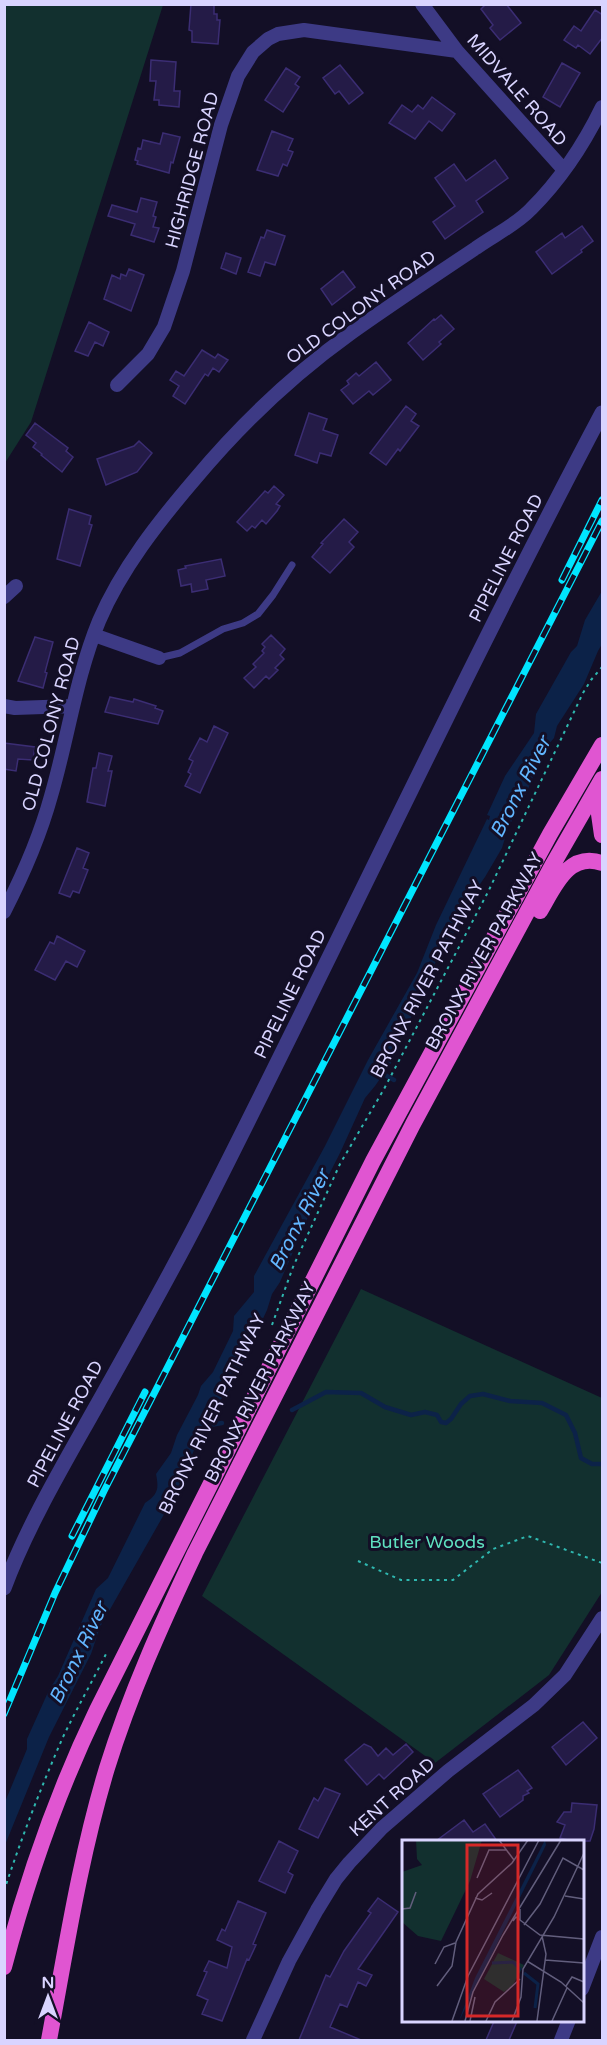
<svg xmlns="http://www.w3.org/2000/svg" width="607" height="2045" font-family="'Varela Round',sans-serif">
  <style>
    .green { fill: #12302f }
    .water { fill: #0c2248 }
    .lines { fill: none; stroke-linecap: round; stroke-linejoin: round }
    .stream { stroke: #0c2248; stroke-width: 4.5 }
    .building { fill: #241b47; stroke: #3b2d73; stroke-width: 1.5 }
    .path { stroke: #2fb8b0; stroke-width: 2; stroke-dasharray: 3 4.5; stroke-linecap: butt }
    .service { stroke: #3d3a85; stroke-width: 7 }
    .minor { stroke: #3d3a85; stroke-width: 14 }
    .tertiary { stroke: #3d3a85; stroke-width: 15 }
    .trunk { stroke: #e055d1; stroke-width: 16 }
    .rail-casing { stroke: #00e5ff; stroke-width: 7 }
    .rail { stroke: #130f26; stroke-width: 4.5; stroke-dasharray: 14; stroke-linecap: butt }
    .labels { text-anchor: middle; stroke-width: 6; stroke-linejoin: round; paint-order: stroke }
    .street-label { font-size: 18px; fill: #d9d4ff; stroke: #130f26 }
    .park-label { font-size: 18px; fill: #5fe0c0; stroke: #130f26 }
    .water-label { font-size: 20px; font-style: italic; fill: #62b6ff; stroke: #130f26 }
    .inset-river { fill: none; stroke: #0c2248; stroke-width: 3 }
    .inset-road { fill: none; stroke: #625e7d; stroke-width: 1.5 }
    .view { fill: #d62828; fill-opacity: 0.15; stroke: #d62828; stroke-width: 3 }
    .inset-edge { fill: none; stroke: #d9d4ff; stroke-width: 3 }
  </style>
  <rect width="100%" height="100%" fill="#130f26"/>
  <path class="green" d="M5,4L163,5L31,422L5,463Z
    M361,1289L602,1398V1592L549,1675L435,1763L202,1596Z"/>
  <path class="water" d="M602,591V644L598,651L584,684L557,726L554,738L544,750L526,794L508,828L502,848L485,877L473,894L469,910L437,959L391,1063L375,1086L365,1098L340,1153L312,1208L280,1282L272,1294L267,1310L230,1389L214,1407L196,1445L179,1488L100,1627L91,1654L49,1737L5,1845V1802L27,1749V1739L49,1690L58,1676L96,1589L108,1578L145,1503C158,1494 159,1489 156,1474L171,1453L177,1435L198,1395L201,1386L213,1372L233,1331L234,1316L254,1292V1276L325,1146L368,1060L417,973L436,925L487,819L489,820L490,816L487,815L505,776L534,733L536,714L571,652L577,646L585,620Z"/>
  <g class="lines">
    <path class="stream" d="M378,1071L394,1080
      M292,1410L326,1392L361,1393L385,1407L411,1415L425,1412L437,1415L441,1422L446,1423L451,1419L461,1404L470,1396L483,1394L510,1401L542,1403L566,1415L575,1433L581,1458L592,1464H602
      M198,1427L222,1423"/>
  </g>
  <path class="building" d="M191,4H214V14H217V20H220L218,44L192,42V31L189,30Z
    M486,4H506L521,23L500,40L490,28L493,25L481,9Z
    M595,10L603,15V37L590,54L578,45L576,48L564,40L574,26L581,31Z
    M151,60L176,62L174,91H180L179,107L159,105V100H154L156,81H150Z
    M562,63L580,73L560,107L543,97Z
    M340,65L363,93L349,104L339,91L335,94L323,78Z
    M286,68L300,77L295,84L299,87L283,112L265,100Z
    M432,97L455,114L442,131L429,121L415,139L389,123L402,105L412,112L418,105L423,109Z
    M272,131L293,139L288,150L293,152L287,166L283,164L278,176L257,170Z
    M163,133L180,137L173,163L171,162L169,173L137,164L138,161L135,160L138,148L141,149L143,140L160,144Z
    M495,160L508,178L476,201L483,212L445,239L433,222L455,206L435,178L454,164L466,181Z
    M141,198L157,202L153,216L156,217L153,227L159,228L154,242L131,235L135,224L108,216L112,205L137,212Z
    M582,226L593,241L581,250L582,252L552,274L536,252L562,233L565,238Z
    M267,230L285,236L275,265L265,262L260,276L248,272L261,237L264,238Z
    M226,253L241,258L236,274L221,268Z
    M129,269L144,275L131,311L104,299L112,275L120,279L121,274L126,276Z
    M343,271L355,287L332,305L321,289Z
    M441,315L454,329L439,342L441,344L423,360L408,343L434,319L435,320Z
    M89,322L109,332L103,346L95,342L88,356L75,351Z
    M202,350L215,358L218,354L228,360L219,372L213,368L208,376L205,374L185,404L173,396L179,386L170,380L176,371L184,376Z
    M376,362L391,380L373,395L369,391L353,404L341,390L349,384L347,381L356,373L359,376Z
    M406,406L416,414L411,421L419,426L400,451L398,449L386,465L370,453Z
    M309,413L327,419L323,430L338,435L331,456L320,453L317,463L295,455Z
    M35,423L68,448L66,451L73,457L62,472L41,455L42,454L33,447L36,443L26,435Z
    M139,441L152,453L137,472L106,485L97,459L134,446Z
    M274,486L284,495L276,504L280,506L277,511L266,524L262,520L255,528L252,526L247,531L237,522L265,491L268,493Z
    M69,509L91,516L89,524L92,525L80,566L57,559Z
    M344,519L358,532L349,542L354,547L330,573L312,557L323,544L321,543Z
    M221,559L225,576L206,580L208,589L192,592L191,584L181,586L178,570L186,568L185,566Z
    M271,635L285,649L280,655L284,659L275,668L278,670L269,679L266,676L254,688L244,678L256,667L253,664L264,653L262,651L265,647L262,644Z
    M35,637L53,642L45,672L47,673L43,688L18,681Z
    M110,697L133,702L134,699L156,706L155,708L163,711L158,724L105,712Z
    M214,726L228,733L200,793L185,786L191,774L188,772L193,761L189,759L200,738L207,742Z
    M4,743L35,747L33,760L18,759L16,771L4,769Z
    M99,753L112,756L108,771H112L105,806L87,802L93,768H96Z
    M77,848L89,853L83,868L88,870L79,893L73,891L70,897L59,893Z
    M57,936L85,951L77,967L66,961L55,980L35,970L50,942L54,944Z
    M583,1722L597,1738L566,1765L552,1747Z
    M364,1744L371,1747L378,1756L386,1748L393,1755L406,1744L413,1752L384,1779L379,1774L367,1785L345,1760Z
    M518,1770L532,1788L527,1791L529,1793L523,1796V1800L500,1817L483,1794Z
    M325,1788L340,1794L318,1838L299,1829L314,1798L318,1801Z
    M572,1803L597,1805L594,1829L590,1841H572L560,1838L565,1825L557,1822L564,1812H571Z
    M464,1820L473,1832L485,1824L497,1841H436Z
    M279,1841L298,1851L288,1872L293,1875L285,1893L259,1881Z
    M378,1898L398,1912L358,1969L372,1975L366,1986L358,1982L347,2007L340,2004L330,2027L361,2040H299L326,1975L330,1977L344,1951L371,1913L368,1911Z
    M238,1901L266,1913L253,1944L256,1945L249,1960L247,1959L222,2021L202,2014L208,2000L197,1995L207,1972L204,1971L209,1961L227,1968L232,1947L217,1940L222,1929L225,1931Z
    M495,2019H518L509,2040H486Z"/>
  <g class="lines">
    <path class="path" d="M272,1325L293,1267L340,1164L384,1089L488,892L583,693L591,680L602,667
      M358,1561L401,1580H453L493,1549L528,1536L602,1563
      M4,1891C21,1839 41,1787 63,1737C77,1708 93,1680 107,1652"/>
    <path class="service" d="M159,658L180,653L223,629L243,623L258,614L273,595L292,565"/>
    <path class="minor" d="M422,4L457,51L564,170
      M117,385L148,354L164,327L183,271L221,125L238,76L253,52L268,39L278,34L304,30L457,51
      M4,597L16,586
      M94,635L159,658
      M4,706L15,708L72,706
      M4,912C23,875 40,836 51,796C68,738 76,677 99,621C121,569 159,521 195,479C240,425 294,374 351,333C392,304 434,276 476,248C494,235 516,225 531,209C560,180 584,144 602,107
      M582,1989L602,1937
      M253,2040L289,1961L317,1910L336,1879L349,1863L382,1828L448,1771L534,1705L565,1675L602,1618
      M561,2040L569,2020"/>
    <path class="tertiary" d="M4,1588C28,1524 64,1464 97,1405C135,1337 173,1270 208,1201C341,939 464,673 602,413"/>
    <path class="trunk" d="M602,802L599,814L602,835
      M540,911C554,888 568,851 602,863
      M4,1967C28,1876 56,1795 97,1710L373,1161L550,834L602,745
      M49,2040C66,1949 80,1857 107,1768C130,1694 162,1623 195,1553L413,1124L552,866L602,779"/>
    <g class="rail-casing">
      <path id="rail" d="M562,580L602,500
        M72,1536L145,1392
        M4,1714L55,1593L104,1491L602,521"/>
    </g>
    <use href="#rail" class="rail"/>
  </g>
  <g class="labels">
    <g class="street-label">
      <text transform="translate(517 90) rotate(49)" y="6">MIDVALE ROAD</text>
      <text transform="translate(192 170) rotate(-75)" y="6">HIGHRIDGE ROAD</text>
      <text transform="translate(361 307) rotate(-36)" y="6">OLD COLONY ROAD</text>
      <text transform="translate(506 558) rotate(-63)" y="6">PIPELINE ROAD</text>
      <text transform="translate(51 724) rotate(-75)" y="6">OLD COLONY ROAD</text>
      <text transform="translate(484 951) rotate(-61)" y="6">BRONX RIVER PARKWAY</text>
      <text transform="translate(427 979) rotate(-62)" y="6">BRONX RIVER PATHWAY</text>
      <text transform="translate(290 994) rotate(-64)" y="6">PIPELINE ROAD</text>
      <text transform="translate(260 1382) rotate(-63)" y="6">BRONX RIVER PARKWAY</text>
      <text transform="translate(212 1414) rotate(-64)" y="6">BRONX RIVER PATHWAY</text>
      <text transform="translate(65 1424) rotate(-62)" y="6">PIPELINE ROAD</text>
      <text transform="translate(392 1797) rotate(-42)" y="6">KENT ROAD</text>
    </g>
    <g class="park-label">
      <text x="427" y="1548">Butler Woods</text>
    </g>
    <g class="water-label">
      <text transform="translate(520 787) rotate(-63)" y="7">Bronx River</text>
      <text transform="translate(299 1220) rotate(-63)" y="7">Bronx River</text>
      <text transform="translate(78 1653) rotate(-64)" y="7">Bronx River</text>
    </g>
  </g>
  <g transform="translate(402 1840)">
    <rect width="182" height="182" fill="#130f26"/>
    <path d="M14,0H80L68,41L39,101L16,96L0,82V32L20,25L15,19ZM96,113L122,125L111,145L102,152L82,139Z" fill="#12302f"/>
    <path d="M143,0L144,5L57,181L73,138Z" fill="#0c2248"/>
    <path class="inset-river" d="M90,123L111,122L119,130M122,133L136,144L133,168"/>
    <path class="inset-road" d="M97,0L112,20M75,38L87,10H104M163,56L182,59M73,58L80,60L90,53M0,69L8,68L14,52M118,80L138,95L182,99M111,81L114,77L118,80V69M122,85L138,64L161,18L182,30M143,120L182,123M125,121L159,142L182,163M33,124L42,107L53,103M35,146L50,126L54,102L76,54L110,23L126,0M164,146L170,137L182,142M50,181L66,136L137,0M63,181L71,152L101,95L159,0M68,181L73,157M84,181L93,162L118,139M110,181L119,157L121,129L152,77L182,13M135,181L144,114L140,96M150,181L165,148"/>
    <path class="view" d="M65,5H116V176H65Z"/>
    <rect width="182" height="182" class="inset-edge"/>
  </g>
  <rect width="607" height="2045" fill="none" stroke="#d9d4ff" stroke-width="12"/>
  <g transform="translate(48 1997)" stroke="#130f26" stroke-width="4.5" paint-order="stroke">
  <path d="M0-4.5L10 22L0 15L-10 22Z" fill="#d9d4ff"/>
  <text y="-9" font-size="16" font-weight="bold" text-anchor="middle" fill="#d9d4ff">N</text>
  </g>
</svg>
